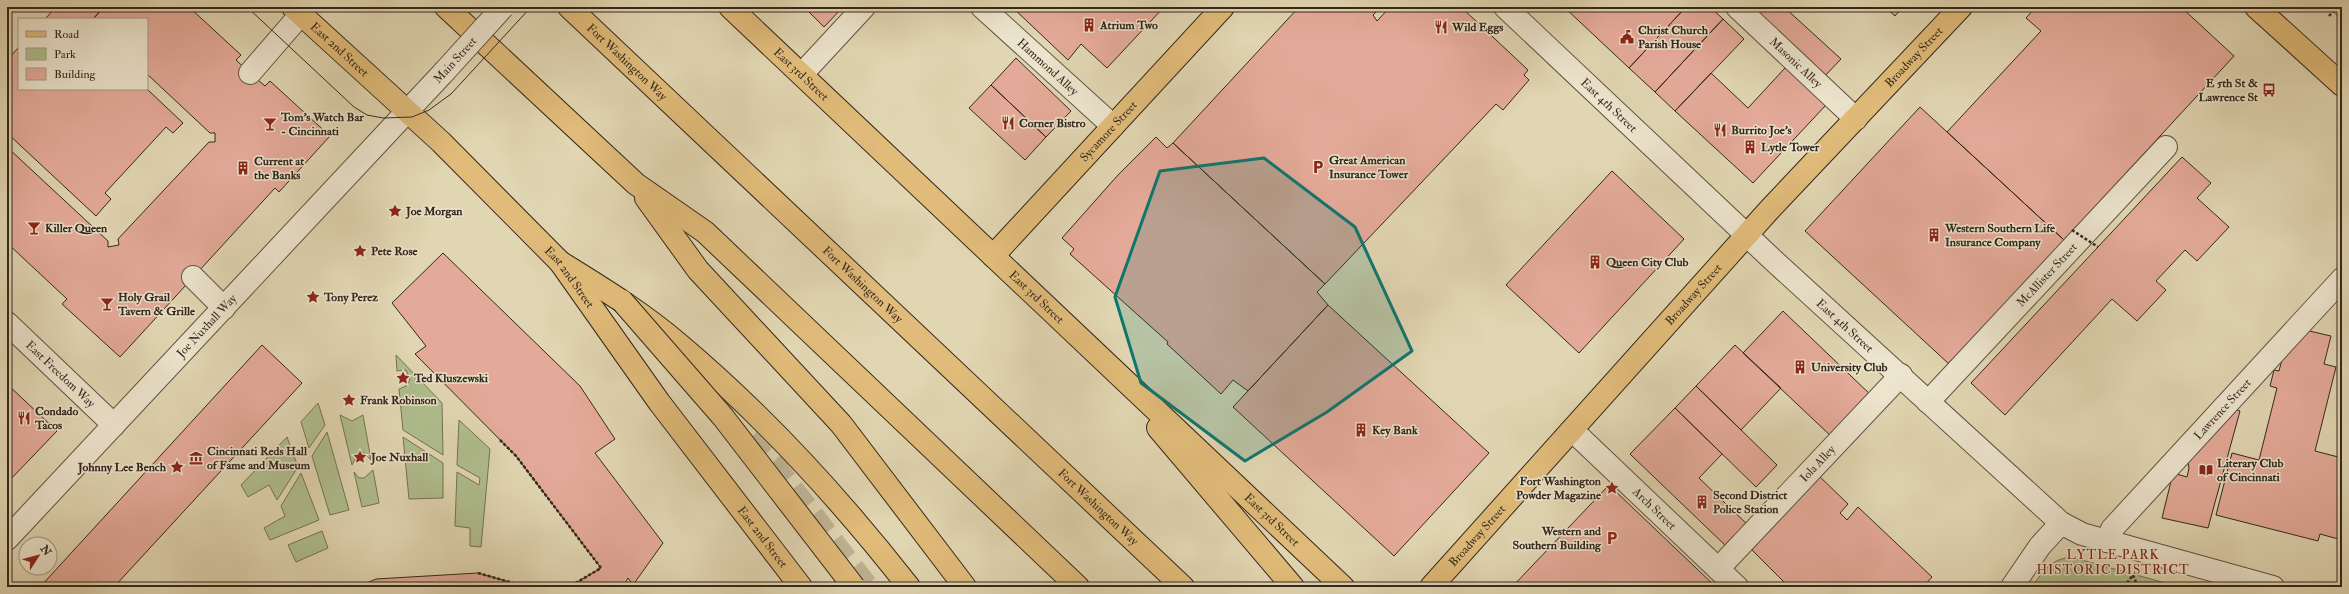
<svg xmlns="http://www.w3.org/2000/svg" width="2349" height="594" font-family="'IM FELL Double Pica',serif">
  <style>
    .green { fill: #b0be8e; stroke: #727355 }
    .building { fill: #e4aa99; stroke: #34281c }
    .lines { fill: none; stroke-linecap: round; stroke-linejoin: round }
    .minor-tunnel { stroke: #beb394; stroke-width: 22; stroke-dasharray: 22 11; stroke-linecap: butt }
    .minor-casing { stroke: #5f5442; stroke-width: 24 }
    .major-casing { stroke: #34281c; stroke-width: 24 }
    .highway-casing { stroke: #34281c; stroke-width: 24 }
    .path { stroke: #34281c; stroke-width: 2.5; stroke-dasharray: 3 2; stroke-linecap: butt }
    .minor { stroke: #ece4cd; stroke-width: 22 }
    .major { stroke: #e0bb79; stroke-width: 22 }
    .highway { stroke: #e0bb79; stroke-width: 22 }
    .tram { stroke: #34281c; stroke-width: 1 }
    .minor-bridge-casing { stroke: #5f5442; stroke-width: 24; stroke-linecap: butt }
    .highway-bridge-casing { stroke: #34281c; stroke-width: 24; stroke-linecap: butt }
    .path-bridge { stroke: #34281c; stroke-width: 2.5; stroke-dasharray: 3 2; stroke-linecap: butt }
    .minor-bridge { stroke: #ece4cd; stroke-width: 22 }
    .highway-bridge { stroke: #e0bb79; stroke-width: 22 }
    .marked { fill: #0f766e; fill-opacity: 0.2; stroke: #0f766e; stroke-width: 3; stroke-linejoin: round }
    .labels { text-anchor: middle; stroke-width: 3; stroke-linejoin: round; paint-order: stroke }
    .poi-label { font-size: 12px; font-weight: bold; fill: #34281c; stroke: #ece4cd; text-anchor: start }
    .street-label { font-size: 12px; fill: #34281c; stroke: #ece4cd }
    .neighbourhood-label { font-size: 13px; letter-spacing: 1px; fill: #7a1f14; stroke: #ece4cd }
  </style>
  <rect width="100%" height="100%" fill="#e1d6b2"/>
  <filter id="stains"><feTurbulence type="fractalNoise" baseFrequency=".005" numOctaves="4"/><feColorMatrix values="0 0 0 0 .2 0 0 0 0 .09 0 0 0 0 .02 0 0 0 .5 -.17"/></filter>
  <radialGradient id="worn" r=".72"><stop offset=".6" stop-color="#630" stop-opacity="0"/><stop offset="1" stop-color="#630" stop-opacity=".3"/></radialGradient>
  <path class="green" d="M2328,7H2342V20Z
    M396,355L442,403L443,455L403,430L399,389L406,386L410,380L406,370L397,371Z
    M318,403L325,425L309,448L301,422Z
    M340,415L352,421L363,415L371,460L363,452H359L352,465Z
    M459,420L490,449L481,547L470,546V528L455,526L457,472L479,485L480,478L457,465Z
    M327,432L349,510L330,515L312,456Z
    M287,437L298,467L277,500L269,485L248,497L241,485Z
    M403,437L443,463V498L409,499Z
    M373,470L379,503L362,507L354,472L359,478H364Z
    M301,473L319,520L270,540L264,528L285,516L281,506Z
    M322,531L328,548L296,562L288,545Z
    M2065,558L2078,559L2180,587H2032C2042,573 2048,562 2065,558Z"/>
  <path class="building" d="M56,7H104L93,19H45Z
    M104,7H189L241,55L236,60L250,73L265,86L270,81L330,136L279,192L275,188L120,357L62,304L67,299L7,243V147L108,241V247L119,245L118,239L209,142H215V133H210L147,74V19H93Z
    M804,7H843L824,27Z
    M1012,7H1164L1107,68L1081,44L1068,60Z
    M1299,7H1381L1373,15L1377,21L1390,7H1461L1528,70L1524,75L1529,80L1503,110L1496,104L1325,284L1173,143Z
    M1564,7H1686L1629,68Z
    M1686,7H1710L1723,19L1655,92L1629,68Z
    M1764,7H1784L1841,59L1821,80L1754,18Z
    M1885,7H1903L1895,16Z
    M2036,7H2181L2234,56L2064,240L1947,132L2041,31L2026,18Z
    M1723,19L1744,39L1675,111L1655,92Z
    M19,47V89H147L183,123L173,133L166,127L105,193L111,199L96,216L7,133V60Z
    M1016,58L1071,111L1046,137L991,85Z
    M1785,68L1826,105L1753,183L1675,111L1711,73L1748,108Z
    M991,85L1046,137L1025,160L969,108Z
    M1920,107L2064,240L1949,364L1805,231Z
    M1156,137L1167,148L1173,143L1325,284L1317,292L1328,305L1248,391L1233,380L1221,394L1167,344L1168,342L1070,254L1074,249L1062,238L1118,175Z
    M2182,157L2211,183L2197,198L2229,227L2197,261L2185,250L2156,281L2166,290L2137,321L2112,299L2005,415L1971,383Z
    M1612,171L1684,239L1579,353L1506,285Z
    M443,253L580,386L615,439L595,453L663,543L633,585L628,578L623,587H569L601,568L516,456L415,354L426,346L392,303Z
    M1328,305L1489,453L1394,556L1233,407Z
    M1783,311L1874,398L1834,439L1743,353Z
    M2305,330L2331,336L2324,364L2336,367L2315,451L2342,458V540L2320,534L2318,541L2216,515L2232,453L2259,460L2277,388L2270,386L2274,370L2279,371L2284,352Z
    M262,345L302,383L114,587H40Z
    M1735,345L1781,388L1741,430L1696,386Z
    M7,384L57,431L7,483Z
    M1696,386L1777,465L1756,487L1675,408Z
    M1675,408L1722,454L1699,478L1749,526L1728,548L1630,454Z
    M2232,408L2240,411L2208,528L2162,518L2173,473L2187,477L2189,468L2187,457Z
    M1817,474L1848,504L1840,513L1847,520L1858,507L1932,577L1923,587H1789L1745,543Z
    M1609,485L1612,488L1716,587H1512Z
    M478,573L527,587H357L376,579Z
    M689,582L693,587H684Z"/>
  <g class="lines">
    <path class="minor-tunnel" d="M749,440L773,463L868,587"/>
    <g class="minor-casing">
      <g id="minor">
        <path id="s1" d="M982,7L1113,126"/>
        <path id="s2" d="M1505,7L1773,260L2061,523L2082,534L2273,587"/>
        <path id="s3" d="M1737,7L1856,119"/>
        <path d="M250,73L301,14"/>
        <path d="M802,74L864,7"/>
        <path d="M193,277L224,308"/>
        <path id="s4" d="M7,323L114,425"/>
        <path id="s5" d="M1928,402L2166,147"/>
        <path id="s6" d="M1572,430L1737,587"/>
        <path id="s7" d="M7,539L444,72"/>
        <path id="s8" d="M2107,541L2112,529L2342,279"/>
        <path id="s9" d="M1718,569L1901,375"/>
        <path d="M2012,587L2040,546L2061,523"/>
      </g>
    </g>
    <g class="major-casing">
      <g id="major">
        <path id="s10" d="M293,7L441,142L560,262L659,402L801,587"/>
        <path id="s11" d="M730,7L1343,587"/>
        <path d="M2256,7L2342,85"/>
        <path id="s12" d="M993,256L1223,7"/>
        <path d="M1158,428L1293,587"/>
        <path id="s13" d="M1431,587L1770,209L1961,7"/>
      </g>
    </g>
    <g class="highway-casing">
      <g id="highway">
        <path d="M446,7L636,184L705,232L1078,587"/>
        <path id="s14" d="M569,7L1183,587"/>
        <path d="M646,198L698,270L841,424L965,587"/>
        <path d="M560,262C602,288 643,313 680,345C764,416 841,500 909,587"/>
      </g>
    </g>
    <path class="path" d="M2329,16L2337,7
      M500,440L516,456L601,568L569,587
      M478,573L527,587
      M2124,587L2133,575L2138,587"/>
    <use href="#minor" class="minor"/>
    <use href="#major" class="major"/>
    <use href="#highway" class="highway"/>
    <path class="tram" d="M247,7L354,107L367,115L383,118L412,117L429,110L451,94L531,7"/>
    <g class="minor-bridge-casing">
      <path id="minor-bridge" d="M444,72L503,7"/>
    </g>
    <g class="highway-bridge-casing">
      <path id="highway-bridge" d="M622,301L723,417L854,587"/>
    </g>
    <path class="path-bridge" d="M2072,230L2098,247"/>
    <use href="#minor-bridge" class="minor-bridge"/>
    <use href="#highway-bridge" class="highway-bridge"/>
  </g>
  <path class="marked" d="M1264,158L1355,227L1412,351L1327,412L1245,461L1141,383L1115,297L1160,171Z"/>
  <defs>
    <g id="building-bare" transform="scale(1.08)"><path d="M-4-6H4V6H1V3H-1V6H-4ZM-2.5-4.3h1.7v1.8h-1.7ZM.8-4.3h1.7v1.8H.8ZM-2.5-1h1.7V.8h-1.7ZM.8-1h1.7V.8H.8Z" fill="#8f2418" stroke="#ece4cd" stroke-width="2.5" paint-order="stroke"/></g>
    <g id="restaurant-bare" transform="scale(1.08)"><path d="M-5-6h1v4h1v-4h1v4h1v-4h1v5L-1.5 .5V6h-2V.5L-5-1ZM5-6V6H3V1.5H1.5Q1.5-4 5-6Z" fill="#8f2418" stroke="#ece4cd" stroke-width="2.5" paint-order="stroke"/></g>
    <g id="civic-bare" transform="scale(1.08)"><path d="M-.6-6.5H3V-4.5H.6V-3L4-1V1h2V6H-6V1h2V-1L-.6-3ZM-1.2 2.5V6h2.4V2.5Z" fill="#8f2418" stroke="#ece4cd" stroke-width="2.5" paint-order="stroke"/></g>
    <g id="bus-bare" transform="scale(1.08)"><path d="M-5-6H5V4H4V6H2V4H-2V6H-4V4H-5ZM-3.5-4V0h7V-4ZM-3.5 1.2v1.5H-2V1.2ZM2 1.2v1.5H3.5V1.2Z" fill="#8f2418" stroke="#ece4cd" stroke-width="2.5" paint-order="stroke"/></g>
    <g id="bar-bare" transform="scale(1.08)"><path d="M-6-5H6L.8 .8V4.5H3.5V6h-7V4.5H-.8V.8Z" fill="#8f2418" stroke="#ece4cd" stroke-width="2.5" paint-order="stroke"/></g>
    <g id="parking-bare" transform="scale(1.08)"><path d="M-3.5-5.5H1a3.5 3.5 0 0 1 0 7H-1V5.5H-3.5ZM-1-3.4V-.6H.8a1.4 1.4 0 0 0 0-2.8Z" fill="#8f2418" stroke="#ece4cd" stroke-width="2.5" paint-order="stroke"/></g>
    <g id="sight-bare" transform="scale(1.08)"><path d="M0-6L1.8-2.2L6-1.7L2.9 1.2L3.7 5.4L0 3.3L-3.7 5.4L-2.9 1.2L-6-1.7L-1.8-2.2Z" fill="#8f2418" stroke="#ece4cd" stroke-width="2.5" paint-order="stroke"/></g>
    <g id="museum-bare" transform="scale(1.08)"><path d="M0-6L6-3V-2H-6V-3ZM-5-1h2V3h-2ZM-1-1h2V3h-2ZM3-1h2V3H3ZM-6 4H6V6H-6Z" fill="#8f2418" stroke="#ece4cd" stroke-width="2.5" paint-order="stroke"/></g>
    <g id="library-bare" transform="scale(1.08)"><path d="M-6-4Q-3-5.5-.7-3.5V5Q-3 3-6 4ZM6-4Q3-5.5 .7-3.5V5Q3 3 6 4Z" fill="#8f2418" stroke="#ece4cd" stroke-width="2.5" paint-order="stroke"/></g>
  </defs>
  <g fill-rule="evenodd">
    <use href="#building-bare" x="1089" y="25"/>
    <use href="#restaurant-bare" x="1441" y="27"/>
    <use href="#civic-bare" x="1627" y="37"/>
    <use href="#bus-bare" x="2269" y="90"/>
    <use href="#restaurant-bare" x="1008" y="123"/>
    <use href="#bar-bare" x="270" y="124"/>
    <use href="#restaurant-bare" x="1720" y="130"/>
    <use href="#building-bare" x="1750" y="147"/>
    <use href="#parking-bare" x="1318" y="167"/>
    <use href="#building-bare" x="243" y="168"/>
    <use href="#sight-bare" x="395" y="211"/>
    <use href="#bar-bare" x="34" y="228"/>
    <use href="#building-bare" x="1934" y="235"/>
    <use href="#sight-bare" x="360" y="251"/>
    <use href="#building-bare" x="1595" y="262"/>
    <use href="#sight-bare" x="313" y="297"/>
    <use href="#bar-bare" x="107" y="304"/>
    <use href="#building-bare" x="1800" y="367"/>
    <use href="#sight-bare" x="403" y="378"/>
    <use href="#sight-bare" x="349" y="400"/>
    <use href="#restaurant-bare" x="24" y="418"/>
    <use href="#building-bare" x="1361" y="430"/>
    <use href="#sight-bare" x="360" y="457"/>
    <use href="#museum-bare" x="196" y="458"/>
    <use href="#sight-bare" x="177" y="467"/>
    <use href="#library-bare" x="2206" y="470"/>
    <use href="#sight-bare" x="1612" y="488"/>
    <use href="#building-bare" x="1702" y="502"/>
    <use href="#parking-bare" x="1612" y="538"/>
  </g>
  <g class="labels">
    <g class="poi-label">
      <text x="1100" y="29">Atrium Two</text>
      <text x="1452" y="31">Wild Eggs</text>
      <text x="1638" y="34">Christ Church<tspan x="1638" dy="14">Parish House</tspan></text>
      <text x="2258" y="87" text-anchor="end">E 5th St &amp;<tspan x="2258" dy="14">Lawrence St</tspan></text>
      <text x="281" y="121">Tom's Watch Bar<tspan x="281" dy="14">- Cincinnati</tspan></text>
      <text x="1019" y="127">Corner Bistro</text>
      <text x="1731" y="134">Burrito Joe’s</text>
      <text x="1761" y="151">Lytle Tower</text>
      <text x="1329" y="164">Great American<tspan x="1329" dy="14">Insurance Tower</tspan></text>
      <text x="254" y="165">Current at<tspan x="254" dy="14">the Banks</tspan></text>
      <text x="406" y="215">Joe Morgan</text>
      <text x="45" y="232">Killer Queen</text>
      <text x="1945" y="232">Western Southern Life<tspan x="1945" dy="14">Insurance Company</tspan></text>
      <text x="371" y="255">Pete Rose</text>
      <text x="1606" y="266">Queen City Club</text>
      <text x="118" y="301">Holy Grail<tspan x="118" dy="14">Tavern &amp; Grille</tspan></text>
      <text x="324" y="301">Tony Perez</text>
      <text x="1811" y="371">University Club</text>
      <text x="414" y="382">Ted Kluszewski</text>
      <text x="360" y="404">Frank Robinson</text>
      <text x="35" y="415">Condado<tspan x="35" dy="14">Tacos</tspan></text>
      <text x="1372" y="434">Key Bank</text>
      <text x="207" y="455">Cincinnati Reds Hall<tspan x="207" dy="14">of Fame and Museum</tspan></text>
      <text x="371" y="461">Joe Nuxhall</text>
      <text x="2217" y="467">Literary Club<tspan x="2217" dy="14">of Cincinnati</tspan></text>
      <text x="166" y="471" text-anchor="end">Johnny Lee Bench</text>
      <text x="1601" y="485" text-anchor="end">Fort Washington<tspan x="1601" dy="14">Powder Magazine</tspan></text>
      <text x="1713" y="499">Second District<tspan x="1713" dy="14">Police Station</tspan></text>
      <text x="1601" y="535" text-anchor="end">Western and<tspan x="1601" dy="14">Southern Building</tspan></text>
    </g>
    <g class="street-label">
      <text dy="4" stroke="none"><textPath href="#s10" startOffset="63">East 2nd Street</textPath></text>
      <text dy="4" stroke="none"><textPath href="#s13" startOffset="717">Broadway Street</textPath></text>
      <text transform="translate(455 60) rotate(-48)" y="4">Main Street</text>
      <text dy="4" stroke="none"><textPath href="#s14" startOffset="80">Fort Washington Way</textPath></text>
      <text dy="4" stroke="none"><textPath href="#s3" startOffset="81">Masonic Alley</textPath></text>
      <text dy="4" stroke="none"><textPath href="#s1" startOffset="89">Hammond Alley</textPath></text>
      <text dy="4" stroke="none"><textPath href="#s11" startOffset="98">East 3rd Street</textPath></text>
      <text dy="4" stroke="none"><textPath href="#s2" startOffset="143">East 4th Street</textPath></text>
      <text dy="4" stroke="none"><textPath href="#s12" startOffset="170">Sycamore Street</textPath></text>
      <text dy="4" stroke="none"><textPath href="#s5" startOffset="174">McAllister Street</textPath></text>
      <text dy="4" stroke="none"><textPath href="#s10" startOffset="387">East 2nd Street</textPath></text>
      <text dy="4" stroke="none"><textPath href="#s14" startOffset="404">Fort Washington Way</textPath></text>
      <text dy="4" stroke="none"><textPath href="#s13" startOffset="393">Broadway Street</textPath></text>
      <text dy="4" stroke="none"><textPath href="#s11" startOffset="422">East 3rd Street</textPath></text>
      <text dy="4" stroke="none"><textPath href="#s7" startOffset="292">Joe Nuxhall Way</textPath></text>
      <text dy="4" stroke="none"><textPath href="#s2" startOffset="466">East 4th Street</textPath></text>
      <text dy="4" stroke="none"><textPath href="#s4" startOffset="74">East Freedom Way</textPath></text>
      <text dy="4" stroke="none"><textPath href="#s8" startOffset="176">Lawrence Street</textPath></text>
      <text dy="4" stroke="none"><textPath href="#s9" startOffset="145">Iola Alley</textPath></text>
      <text dy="4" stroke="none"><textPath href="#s14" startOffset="728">Fort Washington Way</textPath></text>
      <text dy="4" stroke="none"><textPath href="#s6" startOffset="114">Arch Street</textPath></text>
      <text dy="4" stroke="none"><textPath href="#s11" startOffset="746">East 3rd Street</textPath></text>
      <text dy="4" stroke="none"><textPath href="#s13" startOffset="69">Broadway Street</textPath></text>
      <text dy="4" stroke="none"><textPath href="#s10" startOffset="711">East 2nd Street</textPath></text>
    </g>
    <g class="neighbourhood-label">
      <text x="2113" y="559">LYTLE PARK<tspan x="2113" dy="15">HISTORIC DISTRICT</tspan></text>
    </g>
  </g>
  <rect width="2349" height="594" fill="none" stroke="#e1d6b2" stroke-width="24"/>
  <rect x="8" y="8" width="2333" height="578" fill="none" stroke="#34281c" stroke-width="2"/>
  <rect x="12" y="12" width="2325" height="570" fill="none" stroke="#34281c"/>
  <rect x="18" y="18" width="130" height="72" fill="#ece4cd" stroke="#a29986"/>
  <rect x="26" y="31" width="20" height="6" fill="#e0bb79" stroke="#a29986"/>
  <text x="54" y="38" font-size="12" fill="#34281c">Road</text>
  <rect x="26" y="48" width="20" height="12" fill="#b0be8e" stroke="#a29986"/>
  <text x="54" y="58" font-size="12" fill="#34281c">Park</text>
  <rect x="26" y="68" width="20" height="12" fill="#e4aa99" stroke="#a29986"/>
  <text x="54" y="78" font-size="12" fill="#34281c">Building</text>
  <g transform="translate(38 556) rotate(54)"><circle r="19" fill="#ece4cd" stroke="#a29986"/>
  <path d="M0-3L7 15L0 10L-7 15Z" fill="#8f2418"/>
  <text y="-6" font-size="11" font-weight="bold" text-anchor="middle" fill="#34281c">N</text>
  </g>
  <rect width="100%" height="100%" filter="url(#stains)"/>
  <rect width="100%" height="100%" fill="url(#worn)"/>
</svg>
